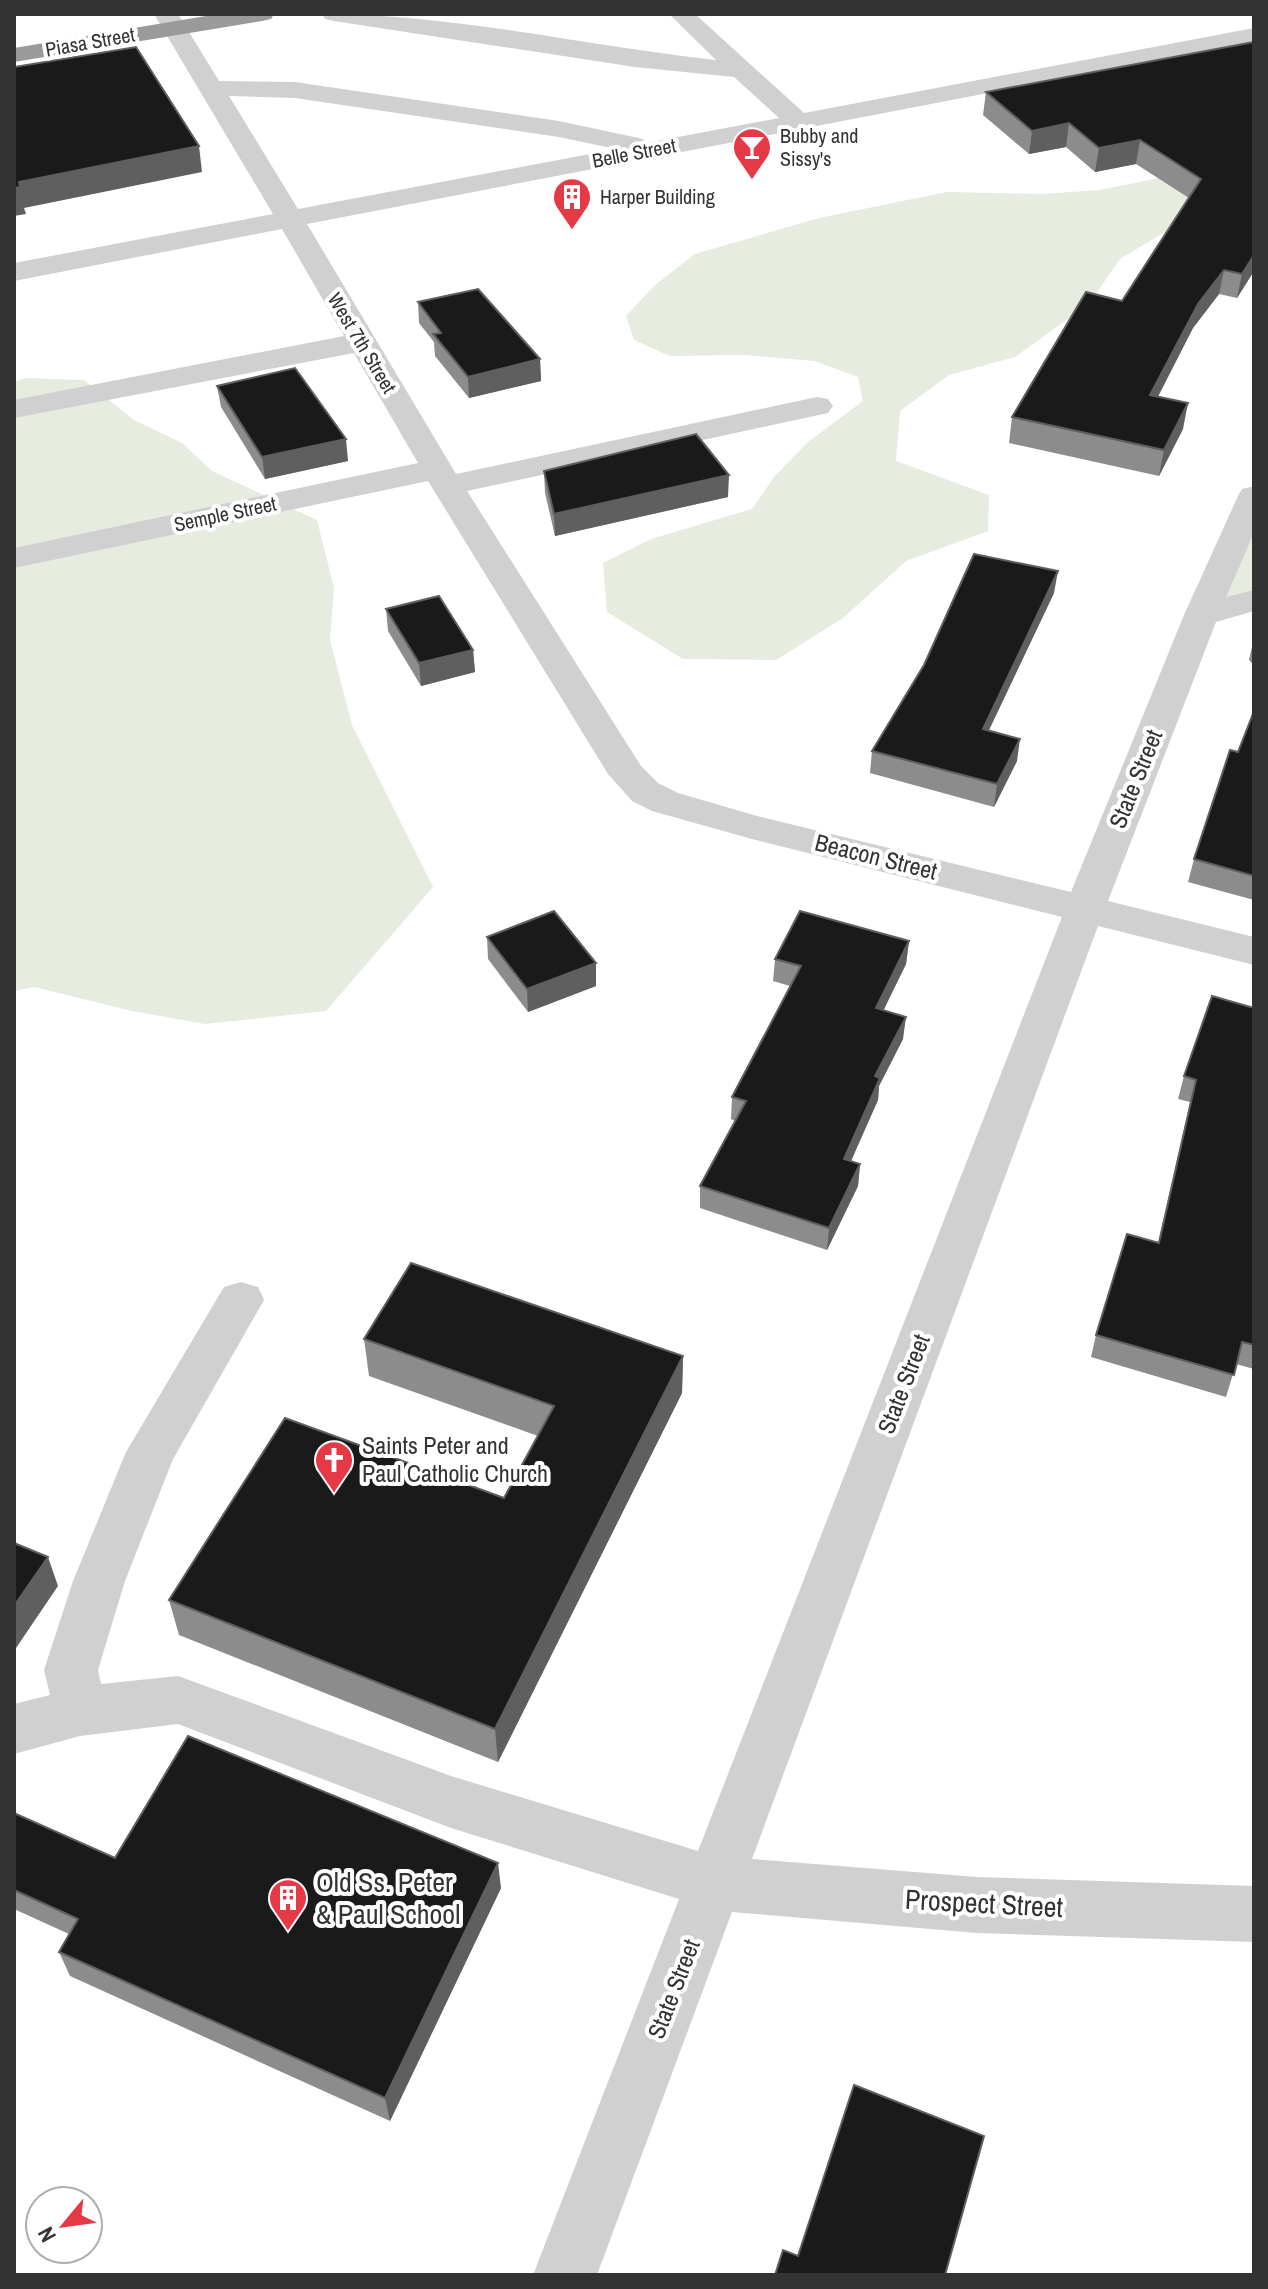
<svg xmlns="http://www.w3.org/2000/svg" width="1268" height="2289" font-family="'Archivo Narrow',sans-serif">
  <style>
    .green { fill: #e6ecdf }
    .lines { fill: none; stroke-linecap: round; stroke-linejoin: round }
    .minor { fill: #d0d0d0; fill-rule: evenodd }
    .highway { fill: #9a9a9a; fill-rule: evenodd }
    .wall { fill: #8c8c8c }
    .shaded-wall { fill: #5f5f5f }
    .building { fill: #1a1a1a; stroke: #5f5f5f; stroke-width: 2 }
    .labels { text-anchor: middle; stroke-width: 8; stroke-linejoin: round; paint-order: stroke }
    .far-street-label { font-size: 20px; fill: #333; stroke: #fff }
    .far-poi-label { font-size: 20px; fill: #333; stroke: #fff; text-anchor: start }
    .street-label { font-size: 24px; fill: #333; stroke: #fff }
    .poi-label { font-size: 24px; fill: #333; stroke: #fff; text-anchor: start }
    .near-poi-label { font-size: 28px; fill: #333; stroke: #fff; text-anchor: start }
    .near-street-label { font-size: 28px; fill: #333; stroke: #fff }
  </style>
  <rect width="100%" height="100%" fill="#fff"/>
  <path class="green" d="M1239,154L1175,226L1120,259L1089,304L1015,357L949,375L900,411L896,461L989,495L988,531L906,561L843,618L776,660L683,659L607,612L603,563L651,539L752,509L774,477L808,442L863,401L858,377L815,361L744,355L670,356L634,340L626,316L655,285L695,254L819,218L947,192L1042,194L1100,190L1184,173Z
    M26,378L84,380L134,420L182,443L212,471L317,520L334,588L330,640L352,725L433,887L326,1011L205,1024L132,1011L34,987L14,991V382Z
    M1254,535V594L1219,604Z"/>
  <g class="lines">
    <path class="minor" d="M154,14H178L219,81L295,82L559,121L643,139L646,143L779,118L734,77L635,67L334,21L325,19L322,14C454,14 585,46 716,60L669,14H695L804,113L1254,28V42L307,224L456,474L817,397L828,399L833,406L828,413L467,491L641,766L658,783L678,793L757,816L1071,892L1184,615L1238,496L1242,489L1254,486V533L1226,597L1254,590V611L1216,622L1108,901L1254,937V965L1098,926L752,1859L977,1877L1254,1886V1942L977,1933L732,1912L597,2275H533L679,1899L451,1828L178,1724L80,1736L14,1754V1704L50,1695L44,1670L73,1581L126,1452L224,1287L241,1282L258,1287L264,1300L173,1459L125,1581L98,1670L101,1684L178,1676L451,1776L698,1851L1062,917L752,839L652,811L632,801L608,774L428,481L14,568V548L418,463L354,353L14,418V400L344,336L282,229L14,281V263L273,214ZM229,96L295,98L559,137L616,149L298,209Z"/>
    <path class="highway" d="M218,14H274L271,19L262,21L14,62V48Z"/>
  </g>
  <path class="wall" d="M1254,42V271L1237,298L1219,294L1193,328L1158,397L1183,429L1159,476L1009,443L1012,417L1122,301L1189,198L1136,164L1095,172L1066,147L1029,154L983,115L986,92Z
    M418,302L540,359L541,381L469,398L435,356L434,342L419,323Z
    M217,386L348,461L265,479L221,407Z
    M544,471L728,497L555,536L545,493Z
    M1054,593L989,730L1017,761L994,807L870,773L872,751Z
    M386,609L473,650L475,672L421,686L388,631Z
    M1254,638V665L1249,660Z
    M1254,711V900L1188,882L1194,859L1238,752Z
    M487,937L596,963V986L528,1012L488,959Z
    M909,941L906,964L883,1010L903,1039L879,1086L878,1100L851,1161L860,1164L858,1186L827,1250L700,1208V1186L735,1121L731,1119L732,1097L790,986L773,981L775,959Z
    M1254,1008V1369L1236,1364L1226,1397L1091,1357L1096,1335L1158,1243L1190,1102L1178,1099L1184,1076Z
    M364,1339L683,1356L682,1393L498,1762L179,1635L169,1600L504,1498L538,1436L369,1376Z
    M14,1813L115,1858L501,1888L390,2121L70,1976L59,1952L69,1934L14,1909Z"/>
  <path class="shaded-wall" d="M1069,123L1066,147L1029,154L1032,131Z
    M1140,140L1136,164L1095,172L1099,148Z
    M199,146L202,172L24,208L26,214L14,216V188L19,182Z
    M1254,255V271L1237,298L1242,274Z
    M1224,270L1219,294L1193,328L1145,421L1150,395L1198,304Z
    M540,359L541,381L469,398L468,377Z
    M1188,403L1183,429L1159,476L1164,450Z
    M346,439L348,461L265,479L262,457Z
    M729,475L728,497L555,536L554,514Z
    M1058,571L1054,593L979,751L983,729Z
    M473,650L475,672L421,686L419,663Z
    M1020,739L1017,761L994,807L997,784Z
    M909,941L906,964L874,1030L876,1008Z
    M596,963V986L528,1012L527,989Z
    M906,1017L903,1039L879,1086L878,1100L842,1181L844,1159L875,1076Z
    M860,1164L858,1186L827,1250L829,1228Z
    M683,1356L682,1393L498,1762L495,1729Z
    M48,1557L58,1586L14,1651V1606Z
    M498,1863L501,1888L390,2121L385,2098Z"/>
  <path class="building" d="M1254,42V255L1242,274L1224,270L1198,304L1150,395L1188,403L1164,450L1012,417L1086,292L1122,301L1201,179L1140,140L1099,148L1069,123L1032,131L986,92Z
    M136,47L199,146L19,182L20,187L14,188V67Z
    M478,289L540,359L468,377L433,334L441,333L418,302Z
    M295,368L346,439L262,457L217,386Z
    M696,434L729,475L554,514L544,471Z
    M974,554L1058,571L983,729L1020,739L997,784L872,751L924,665Z
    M439,596L473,650L419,663L386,609Z
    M1254,711V876L1194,859L1230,750L1238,752Z
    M554,911L596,963L527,989L487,937Z
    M800,911L909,941L876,1008L906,1017L875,1076L880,1078L844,1159L860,1164L829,1228L700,1186L746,1101L732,1097L801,966L775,959Z
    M1212,996L1254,1008V1345L1242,1342L1234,1375L1096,1335L1127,1234L1159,1243L1196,1080L1184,1076Z
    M411,1263L683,1356L495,1729L169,1600L285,1418L504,1498L554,1406L364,1339Z
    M14,1543L48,1557L14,1606Z
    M188,1736L498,1863L385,2098L59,1952L78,1919L14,1890V1813L115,1858Z
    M854,2085L984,2136L945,2275H775L783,2250L798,2256Z"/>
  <defs>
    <g id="bar-pin" transform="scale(2)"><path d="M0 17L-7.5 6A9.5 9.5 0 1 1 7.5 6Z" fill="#e63946" stroke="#fff"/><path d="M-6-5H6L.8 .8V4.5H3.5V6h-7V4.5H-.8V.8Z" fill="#fff"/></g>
    <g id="building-pin" transform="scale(2)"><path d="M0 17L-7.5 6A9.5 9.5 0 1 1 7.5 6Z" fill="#e63946" stroke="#fff"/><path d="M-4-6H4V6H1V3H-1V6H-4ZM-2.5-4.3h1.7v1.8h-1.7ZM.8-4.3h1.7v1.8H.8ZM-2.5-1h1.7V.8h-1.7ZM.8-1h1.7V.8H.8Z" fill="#fff"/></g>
    <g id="church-pin" transform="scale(2)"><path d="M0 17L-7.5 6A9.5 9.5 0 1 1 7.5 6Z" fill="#e63946" stroke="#fff"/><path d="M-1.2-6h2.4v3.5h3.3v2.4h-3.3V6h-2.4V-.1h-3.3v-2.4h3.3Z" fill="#fff"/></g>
  </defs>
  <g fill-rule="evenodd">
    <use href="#bar-pin" x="752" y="147"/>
    <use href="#building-pin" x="572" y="197"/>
    <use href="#church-pin" x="334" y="1460"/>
    <use href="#building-pin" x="288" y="1898"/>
  </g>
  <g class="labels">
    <g class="far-street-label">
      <text transform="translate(90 42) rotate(-10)" y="7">Piasa Street</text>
      <text transform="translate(634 153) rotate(-11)" y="7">Belle Street</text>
      <text transform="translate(362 343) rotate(59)" y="7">West 7th Street</text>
      <text transform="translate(225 514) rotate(-12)" y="7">Semple Street</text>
    </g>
    <g class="far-poi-label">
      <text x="780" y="143">Bubby and<tspan x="780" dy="23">Sissy's</tspan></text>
      <text x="600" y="204">Harper Building</text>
    </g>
    <g class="street-label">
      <text transform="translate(1136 779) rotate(-68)" y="8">State Street</text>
      <text transform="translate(876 857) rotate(14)" y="8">Beacon Street</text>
      <text transform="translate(904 1384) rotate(-69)" y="8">State Street</text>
      <text transform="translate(674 1989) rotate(-69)" y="8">State Street</text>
    </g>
    <g class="poi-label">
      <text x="362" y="1454">Saints Peter and<tspan x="362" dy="28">Paul Catholic Church</tspan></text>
    </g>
    <g class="near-poi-label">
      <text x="316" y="1892">Old Ss. Peter<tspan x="316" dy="32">&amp; Paul School</tspan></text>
    </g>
    <g class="near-street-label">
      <text transform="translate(984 1903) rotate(3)" y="10">Prospect Street</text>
    </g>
  </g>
  <rect width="1268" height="2289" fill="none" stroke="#333333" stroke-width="32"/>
  <g transform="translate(64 2225) rotate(241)"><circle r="38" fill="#ffffff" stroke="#adadad" stroke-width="2"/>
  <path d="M0-6L14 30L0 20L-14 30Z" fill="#e63946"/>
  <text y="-12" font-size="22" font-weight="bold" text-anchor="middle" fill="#333333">N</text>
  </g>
</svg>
